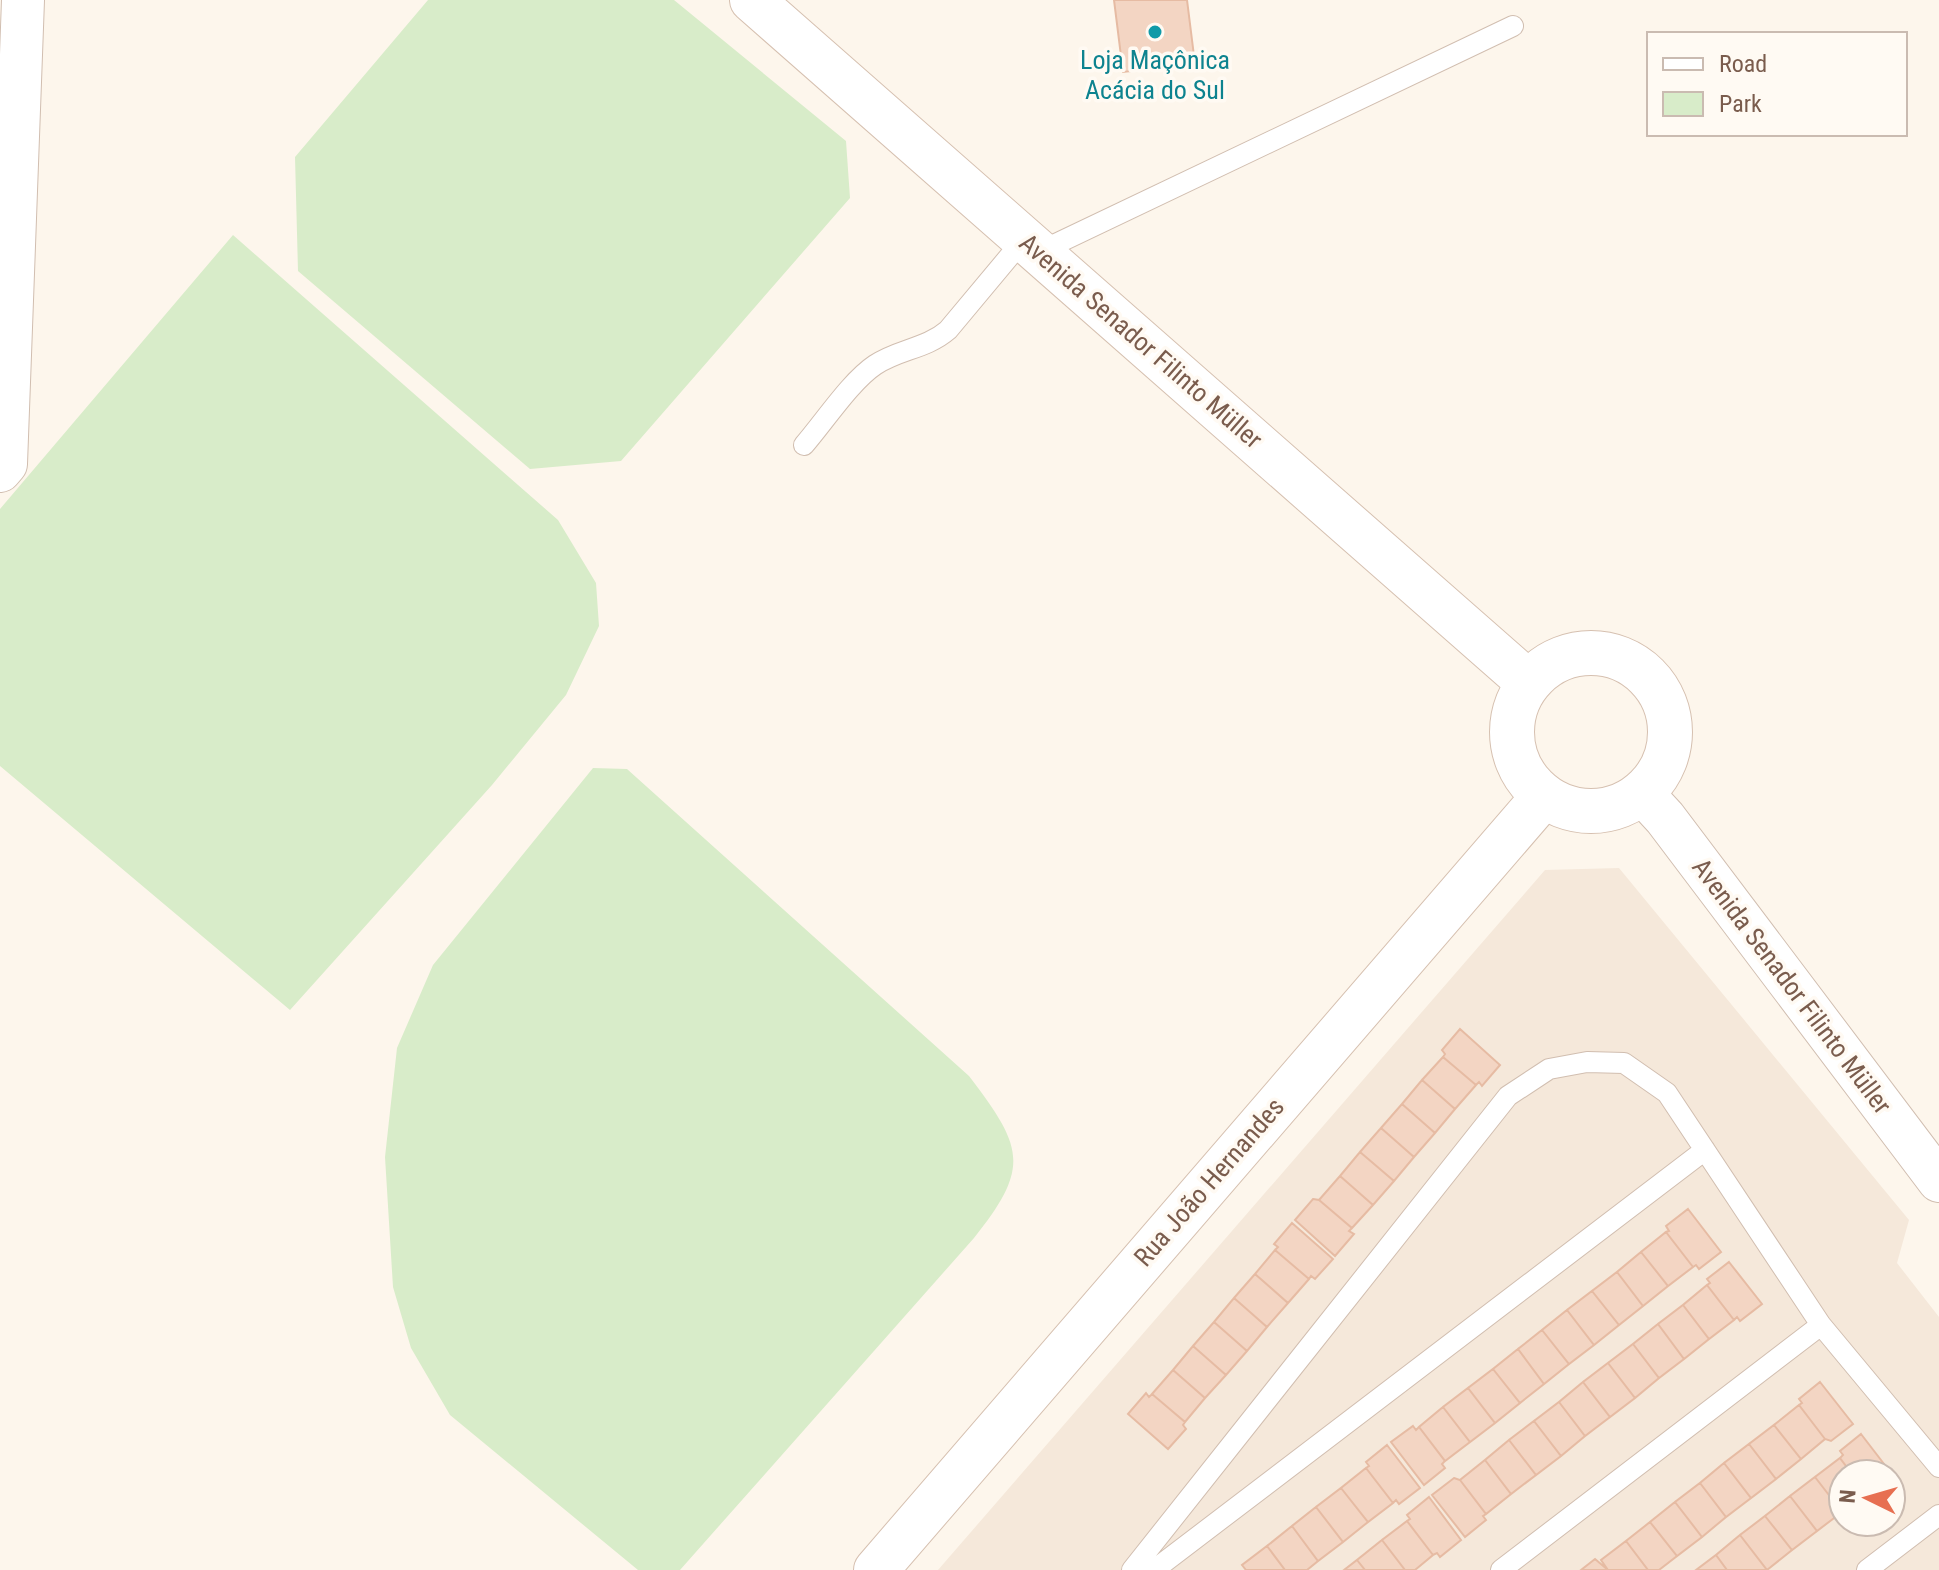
<svg xmlns="http://www.w3.org/2000/svg" width="1939" height="1570" font-family="'Roboto Condensed',sans-serif">
  <style>
    .residential { fill: #f5e8da; fill-rule: evenodd }
    .green { fill: #d8ecc9 }
    .building { fill: #f3d5c3; stroke: #e6bba3; stroke-width: 2 }
    .lines { fill: none; stroke-linecap: round; stroke-linejoin: round }
    .lane-casing { stroke: #d1beb0; stroke-width: 22 }
    .street-casing { stroke: #d1beb0; stroke-width: 44 }
    .secondary-casing { stroke: #d6c0b0; stroke-width: 46 }
    .lane { stroke: #fff; stroke-width: 20 }
    .street { stroke: #fff; stroke-width: 42 }
    .secondary { stroke: #fff; stroke-width: 44 }
    .culture-dot { fill: #0f9aa8; stroke: #fffaf3; stroke-width: 3 }
    .labels { text-anchor: middle; stroke-width: 7; stroke-linejoin: round; paint-order: stroke }
    .culture-label { font-size: 26px; fill: #0d838f; stroke: #fffaf3 }
    .street-label { font-size: 26px; fill: #7a5c4d; stroke: #fffaf3 }
  </style>
  <rect width="100%" height="100%" fill="#fdf6ec"/>
  <path class="residential" d="M1619,868L1909,1220L1897,1263L1939,1317V1570H938L1545,870ZM1843,1474H1891V1522H1843Z"/>
  <path class="green" d="M428,0H674L846,141L850,198L621,461L530,469L298,271L295,157Z
    M233,235L558,520L596,583L599,626L566,695L492,785L290,1010L0,766V509Z
    M593,768L627,769L969,1076C1022,1146 1032,1166 974,1238L680,1570H638L450,1415L411,1348L393,1287L385,1157L397,1048L433,965Z"/>
  <path class="building" d="M1114,0H1187L1195,64L1123,72Z
    M1460,1029L1500,1065L1482,1086L1479,1082L1476,1085L1443,1057L1445,1054L1442,1050Z
    M1443,1057L1476,1085L1455,1109L1422,1080Z
    M1422,1080L1455,1109L1435,1133L1402,1104Z
    M1402,1104L1435,1133L1414,1157L1381,1128Z
    M1381,1128L1414,1157L1394,1181L1360,1152Z
    M1360,1152L1394,1181L1373,1205L1340,1176Z
    M1340,1176L1373,1205L1352,1228L1319,1200Z
    M1313,1199L1319,1200L1352,1228L1349,1231L1354,1234L1335,1256L1295,1220Z
    M1688,1209L1721,1252L1699,1269L1696,1265L1693,1267L1666,1232L1669,1231L1666,1226Z
    M1292,1223L1333,1259L1315,1279L1311,1276L1309,1279L1275,1250L1278,1247L1274,1244Z
    M1666,1232L1693,1267L1668,1286L1641,1252Z
    M1275,1250L1309,1279L1288,1303L1255,1274Z
    M1641,1252L1668,1286L1643,1306L1617,1272Z
    M1729,1262L1762,1304L1740,1321L1737,1317L1734,1320L1707,1285L1710,1283L1707,1279Z
    M1617,1272L1643,1306L1619,1325L1592,1291Z
    M1255,1274L1288,1303L1267,1327L1234,1298Z
    M1707,1285L1734,1320L1709,1339L1683,1305Z
    M1592,1291L1619,1325L1594,1345L1567,1310Z
    M1234,1298L1267,1327L1247,1351L1214,1322Z
    M1683,1305L1709,1339L1684,1359L1658,1324Z
    M1567,1310L1594,1345L1569,1364L1542,1330Z
    M1214,1322L1247,1351L1226,1375L1193,1346Z
    M1658,1324L1684,1359L1659,1378L1633,1344Z
    M1542,1330L1569,1364L1544,1384L1518,1349Z
    M1633,1344L1659,1378L1635,1398L1608,1363Z
    M1193,1346L1226,1375L1205,1398L1173,1370Z
    M1518,1349L1544,1384L1520,1403L1493,1369Z
    M1608,1363L1635,1398L1610,1417L1583,1382Z
    M1493,1369L1520,1403L1495,1423L1468,1388Z
    M1173,1370L1205,1398L1185,1422L1152,1394Z
    M1583,1382L1610,1417L1585,1436L1559,1402Z
    M1820,1382L1853,1424L1831,1441L1825,1439L1799,1405L1802,1403L1799,1399Z
    M1468,1388L1495,1423L1470,1442L1443,1407Z
    M1146,1393L1149,1397L1152,1394L1185,1422L1183,1425L1186,1429L1168,1449L1128,1414Z
    M1559,1402L1585,1436L1561,1456L1534,1421Z
    M1799,1405L1825,1439L1801,1459L1774,1425Z
    M1443,1407L1470,1442L1445,1461L1419,1427Z
    M1534,1421L1561,1456L1536,1475L1509,1440Z
    M1774,1425L1801,1459L1776,1479L1749,1444Z
    M1413,1426L1416,1430L1419,1427L1445,1461L1442,1464L1445,1468L1424,1485L1391,1442Z
    M1861,1434L1894,1477L1891,1479V1474H1852L1840,1458L1843,1455L1840,1451Z
    M1509,1440L1536,1475L1511,1494L1485,1460Z
    M1749,1444L1776,1479L1751,1498L1724,1463Z
    M1387,1445L1420,1488L1399,1504L1396,1500L1393,1503L1366,1468L1369,1466L1366,1462Z
    M1840,1458L1852,1474H1843L1842,1512L1815,1477Z
    M1485,1460L1511,1494L1486,1514L1460,1480Z
    M1724,1463L1751,1498L1726,1517L1700,1483Z
    M1366,1468L1393,1503L1368,1522L1341,1488Z
    M1815,1477L1842,1512L1817,1531L1790,1496Z
    M1454,1478L1460,1480L1486,1514L1483,1516L1486,1520L1465,1537L1432,1495Z
    M1700,1483L1726,1517L1702,1537L1675,1502Z
    M1341,1488L1368,1522L1343,1542L1316,1507Z
    M1790,1496L1817,1531L1792,1550L1765,1516Z
    M1429,1497L1461,1540L1440,1557L1437,1553L1433,1555L1407,1521L1410,1519L1407,1515Z
    M1675,1502L1702,1537L1677,1556L1650,1522Z
    M1316,1507L1343,1542L1318,1561L1292,1526Z
    M1765,1516L1792,1550L1767,1570L1740,1535Z
    M1407,1521L1433,1555L1415,1570H1405L1382,1540Z
    M1650,1522L1677,1556L1659,1570H1648L1626,1541Z
    M1292,1526L1318,1561L1307,1570H1285L1267,1546Z
    M1740,1535L1767,1570H1727L1716,1555Z
    M1382,1540L1405,1570H1365L1357,1560Z
    M1626,1541L1648,1570H1608L1601,1560Z
    M1267,1546L1285,1570H1246L1242,1565Z
    M1716,1555L1727,1570H1696Z
    M1595,1559L1608,1570H1581Z
    M1357,1560L1365,1570H1344Z"/>
  <g class="lines">
    <g class="lane-casing">
      <path id="lane" d="M1039,252L1513,26
        M804,445C824,422 851,381 875,365C899,349 926,349 948,330L1024,239
        M1132,1570L1508,1096L1549,1069L1587,1062L1624,1063L1667,1093L1821,1325L1939,1467
        M1154,1570L1705,1150
        M1501,1570L1821,1325
        M1867,1570L1939,1515"/>
    </g>
    <g class="street-casing">
      <path id="street" d="M0,471L6,464L23,0
        M1642,793L1665,818L1939,1181"/>
    </g>
    <g class="secondary-casing">
      <path id="secondary" d="M752,0L1529,683
        M1512 732a79 79 0 1 1 158 0a79 79 0 1 1-158 0Z
        M876,1570L1544,796"/>
    </g>
    <use href="#lane" class="lane"/>
    <use href="#street" class="street"/>
    <use href="#secondary" class="secondary"/>
  </g>
  <circle class="culture-dot" cx="1155" cy="32" r="8"/>
  <g class="labels">
    <g class="culture-label">
      <text x="1155" y="69">Loja Maçônica<tspan x="1155" dy="30">Acácia do Sul</tspan></text>
    </g>
    <g class="street-label">
      <text transform="translate(1141 341) rotate(41)" y="9">Avenida Senador Filinto Müller</text>
      <text transform="translate(1792 986) rotate(53)" y="9">Avenida Senador Filinto Müller</text>
      <text transform="translate(1209 1182) rotate(-49)" y="9">Rua João Hernandes</text>
    </g>
  </g>
  <rect x="1647" y="32" width="260" height="104" fill="#fffaf3" stroke="#cabbb1" stroke-width="2"/>
  <rect x="1663" y="58" width="40" height="12" fill="#ffffff" stroke="#cabbb1" stroke-width="2"/>
  <text x="1719" y="72" font-size="24" fill="#7a5c4d">Road</text>
  <rect x="1663" y="92" width="40" height="24" fill="#d8ecc9" stroke="#cabbb1" stroke-width="2"/>
  <text x="1719" y="112" font-size="24" fill="#7a5c4d">Park</text>
  <g transform="translate(1867 1498) rotate(275)"><circle r="38" fill="#fffaf3" stroke="#cabbb1" stroke-width="2"/>
  <path d="M0-6L14 30L0 20L-14 30Z" fill="#e76f51"/>
  <text y="-12" font-size="22" font-weight="bold" text-anchor="middle" fill="#7a5c4d">N</text>
  </g>
</svg>
